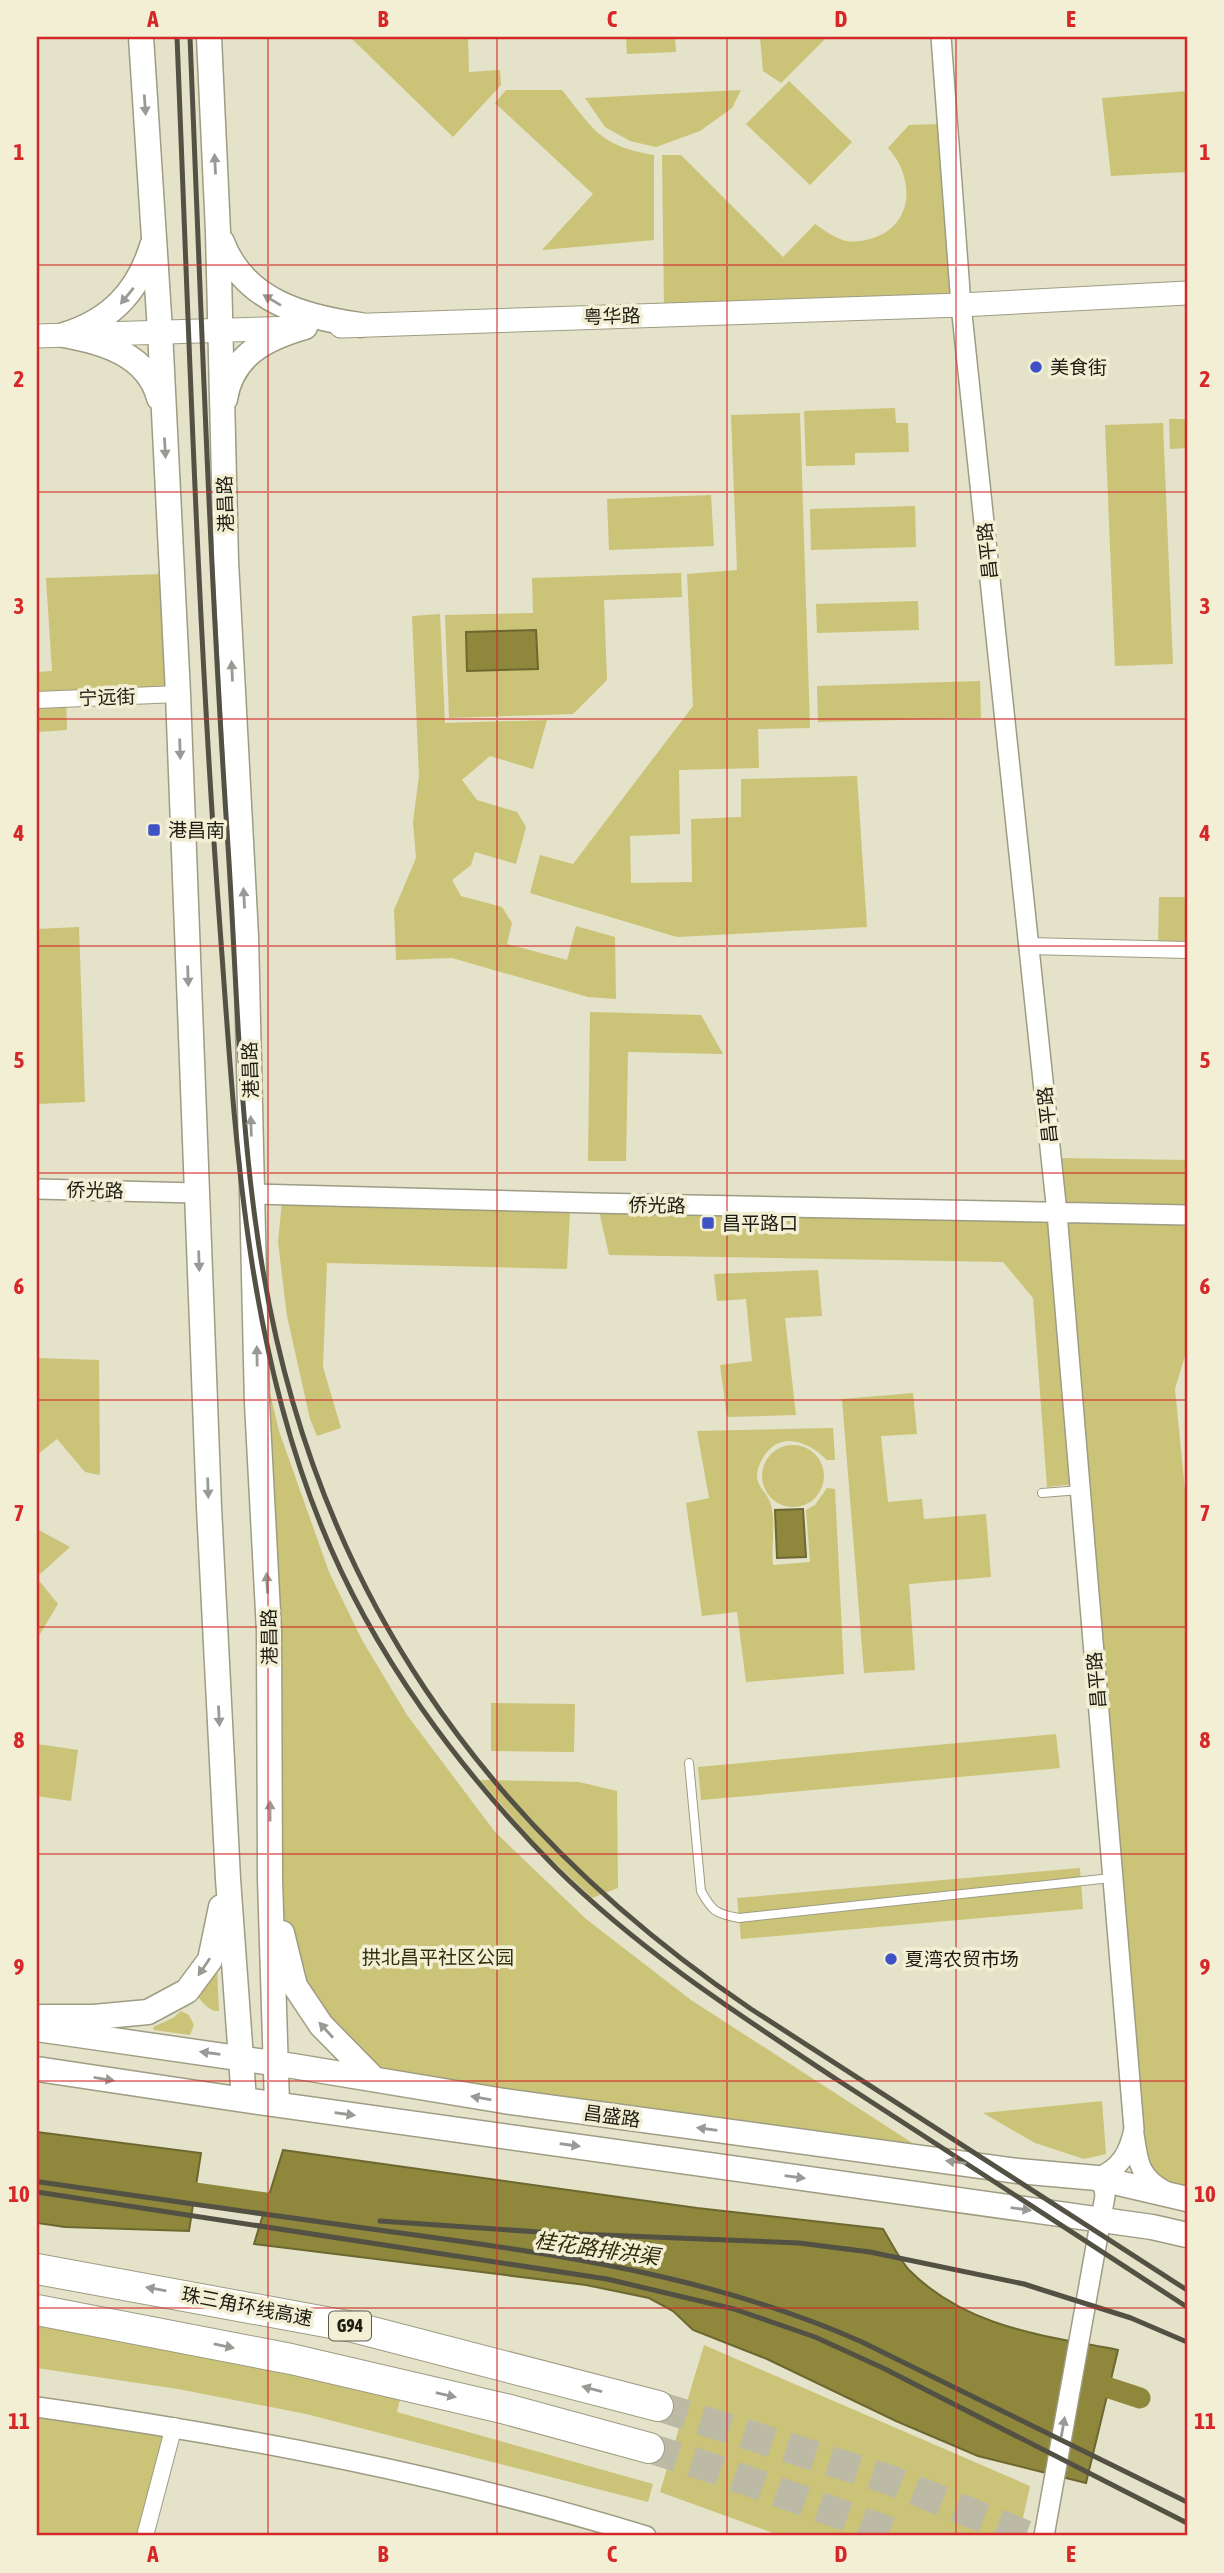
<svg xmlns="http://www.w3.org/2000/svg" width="1224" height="2573" font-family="'Asap Condensed','Noto Sans SC',sans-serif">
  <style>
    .green { fill: #cbc378 }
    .water { fill: #8f873c; stroke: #6d6730; stroke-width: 2 }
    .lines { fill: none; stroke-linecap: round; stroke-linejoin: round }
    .canal { stroke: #8f873c; stroke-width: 21 }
    .motorway-tunnel { stroke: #bcbaa4; stroke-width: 30; stroke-dasharray: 30 15; stroke-linecap: butt }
    .service-casing { stroke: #9e9c83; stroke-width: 10 }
    .minor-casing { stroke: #9e9c83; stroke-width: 18 }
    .tertiary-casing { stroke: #9e9c83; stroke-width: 22 }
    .secondary-casing { stroke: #9e9c83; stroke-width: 25 }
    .primary-casing { stroke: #9e9c83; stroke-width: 27 }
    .motorway-casing { stroke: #9e9c83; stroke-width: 32 }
    .service { stroke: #fff; stroke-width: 8 }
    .minor { stroke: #fff; stroke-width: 16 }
    .tertiary { stroke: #fff; stroke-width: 19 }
    .secondary { stroke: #fff; stroke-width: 23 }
    .primary { stroke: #fff; stroke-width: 24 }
    .motorway { stroke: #fff; stroke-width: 30 }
    .rail { stroke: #525144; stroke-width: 5 }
    .oneway { fill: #999995 }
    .grid { fill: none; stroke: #d62828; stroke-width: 2; stroke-opacity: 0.55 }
    .poi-dot { fill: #3f52c5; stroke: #f2efd5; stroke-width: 2.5 }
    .labels { text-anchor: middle; stroke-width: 7; stroke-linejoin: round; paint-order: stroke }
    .shield { fill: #f2efd5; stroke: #5d5b4d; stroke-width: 2 }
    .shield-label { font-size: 18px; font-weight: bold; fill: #1d1c13 }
    .street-label { font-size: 19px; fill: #1d1c13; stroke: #f2efd5 }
    .poi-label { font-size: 19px; fill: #1d1c13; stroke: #f2efd5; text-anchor: start }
    .park-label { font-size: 19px; fill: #322e0c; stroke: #f2efd5 }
    .water-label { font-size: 21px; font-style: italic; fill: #2f2b09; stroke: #f2efd5 }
    .neatline { fill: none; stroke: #d62828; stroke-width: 2.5 }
    .grid-label { font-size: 23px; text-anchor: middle; font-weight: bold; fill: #d62828 }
  </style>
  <rect width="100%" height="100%" fill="#e4e2c8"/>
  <path class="green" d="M350,37H468L469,72L500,70L501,85L453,137Z
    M626,37H675L676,52L627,54Z
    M760,37H827L781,83L763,71Z
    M789,81L852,142L810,185L746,124Z
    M506,90H562C594,130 600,146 654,155V240L542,250L593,194L495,103Z
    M741,90L732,108L700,131L656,147L630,141L605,127L585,98Z
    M1187,91V172L1111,176L1102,98Z
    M942,124L954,300L664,308L662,155H681L783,257L815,224C824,230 833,237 843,240C852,243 862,241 870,239C915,227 915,177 888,148L909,125Z
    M895,408L896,423H908L909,452L855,453V465L806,466L804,411Z
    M800,413L810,728L758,729L759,768L679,770L680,834L630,836L631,883L692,882L691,819L741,817V779L857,776L867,927L677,937L530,893L540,855L573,864L693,706L687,574L737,570L731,415Z
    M1169,419H1187V448L1170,449Z
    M1163,423L1173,664L1115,666L1105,425Z
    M711,495L714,546L609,550L607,499Z
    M915,506L916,547L811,550L810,509Z
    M681,573L682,597L604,600L607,680L573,714L449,718L445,615L533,613L532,578Z
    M163,574L167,693H66L67,730L37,732V672L52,671L46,578Z
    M918,601L919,630L817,633L816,604Z
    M440,614L445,723L547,720L533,769L490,756L462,780L477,800L517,812L526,827L516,864L475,852L471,865L452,880L461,896L502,907L512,923L507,944L567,960L576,926L615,937L616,999L588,997L452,958L396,960L394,910L416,858L413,822L419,776L412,616Z
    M980,681L981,718L818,722L817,686Z
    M1159,897H1187V943H1158Z
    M79,927L85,1102L37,1104V929Z
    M590,1012L701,1015L723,1054L628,1052L626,1161H588Z
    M1060,1158L1187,1160V1208L1066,1206Z
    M282,1201L570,1211L567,1269L327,1263L323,1367L341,1428L317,1436L310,1419L287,1316L278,1242Z
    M599,1211L1053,1218L1075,1484L1047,1487L1033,1298L1003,1262L609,1255Z
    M1062,1219L1187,1220V1349L1175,1389L1187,1511V2192L1147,2182Z
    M818,1270L822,1316L785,1318L796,1415L727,1417L720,1365L752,1361L746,1299L717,1301L714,1274Z
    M257,1339L279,1431L329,1572L362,1640L407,1715L495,1832L586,1919L691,2000L934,2157L374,2079L295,1985L271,1879Z
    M37,1358L99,1360L100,1475L85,1472L57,1439L37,1455Z
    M913,1393L917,1434L881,1436L888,1502L922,1499L924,1519L986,1514L991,1577L909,1584L915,1670L864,1673L842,1399Z
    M833,1428L835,1460H827C809,1442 781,1430 764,1456C760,1462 757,1470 757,1477C758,1488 769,1495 771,1505C776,1524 771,1546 773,1565L810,1562L806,1510L815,1505L827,1488L835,1489L844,1674L746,1682L737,1612L702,1616L686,1503L709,1498L697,1431Z
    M762 1476a31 31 0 1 1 62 0a31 31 0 1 1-62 0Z
    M37,1529L70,1547L37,1577Z
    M37,1578L58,1604L37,1639Z
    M491,1703L575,1704L574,1752L491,1751Z
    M1056,1734L1060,1768L701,1800L698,1767Z
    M37,1744L78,1750L71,1801L37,1796Z
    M480,1780L579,1782L617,1791L618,1888L592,1898L536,1845Z
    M1080,1868L1083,1909L741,1939L737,1898Z
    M217,1969L219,2011C209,2012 202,2002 197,1995L209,1983Z
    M181,2011L189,2015L194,2025L190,2035L154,2030L153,2027L173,2018Z
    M1102,2101L1106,2154L1084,2159L1035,2143L983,2113Z
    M37,2314L402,2391L397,2412L653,2484L648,2502L306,2414L178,2389L37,2368Z
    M704,2345L1030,2486L1019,2536H781L660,2492Z
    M37,2415L166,2430L136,2536H37Z"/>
  <path class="water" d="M536,630L538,669L467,671L466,632Z
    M803,1509L806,1557L777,1558L775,1510Z
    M37,2132L201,2153L189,2231L65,2227L37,2223Z
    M283,2150L697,2208L883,2229C891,2242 899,2259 909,2270C967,2328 1042,2335 1118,2350L1086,2483L978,2456L896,2421L767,2359L693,2330L673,2311L649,2298L586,2285L254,2244Z"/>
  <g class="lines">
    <path class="canal" d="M167,2189L295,2207
      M1082,2379L1140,2398"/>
    <path class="motorway-tunnel" d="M658,2406L890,2480L1028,2536
      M649,2448L715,2469L901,2536"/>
    <g class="service-casing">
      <path id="service" d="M1042,1493L1080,1490
        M689,1763L701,1891C712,1911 716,1914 739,1918L1111,1878"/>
    </g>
    <g class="minor-casing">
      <path id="minor" d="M37,700L178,694
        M1029,946L1187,950
        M145,2536L174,2426"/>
    </g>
    <g class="tertiary-casing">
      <path id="tertiary" d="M941,37L961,305L1057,1213L1134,2129C1129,2153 1121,2168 1097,2178L1104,2188L1105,2196L1044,2536
        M37,1189L196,1193
        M253,1194L593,1203L1187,1215
        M1134,2134C1138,2162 1139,2178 1167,2192
        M37,2407C243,2436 447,2475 646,2536"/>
    </g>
    <g class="secondary-casing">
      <path id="secondary" d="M341,326L961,305L1187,293
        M37,336L296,328"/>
    </g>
    <g class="primary-casing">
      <path id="primary" d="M141,37L160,331L178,694L209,1507L228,1879L244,2100
        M209,37L218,232L226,561L246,936L257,1403L269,1631L270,1879L277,2104
        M222,242C244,301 304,317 360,325
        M64,335C110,321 138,292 152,246
        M64,335C103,342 148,355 159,398
        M225,399C232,355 266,338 305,327
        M282,1933L295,1986L321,2025L374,2079
        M42,2017H94L148,2012L187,1991L210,1960L221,1907
        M37,2029L293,2066L504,2101L1018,2171L1097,2178L1187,2199
        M37,2069L244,2100L1152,2227L1187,2235"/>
    </g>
    <g class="motorway-casing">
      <path id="motorway" d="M37,2269L353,2327L658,2406
        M37,2310L291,2359L506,2409L649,2448"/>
    </g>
    <use href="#service" class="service"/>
    <use href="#minor" class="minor"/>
    <use href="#tertiary" class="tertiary"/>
    <use href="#secondary" class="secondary"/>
    <use href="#primary" class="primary"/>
    <use href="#motorway" class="motorway"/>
    <path class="rail" d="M177,37C189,334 198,631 220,928C235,1130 244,1334 321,1525C372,1653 459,1770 556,1868C640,1951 738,2014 836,2079C953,2155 1071,2231 1187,2307
      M190,37C201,306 210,576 228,846C237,983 239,1129 262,1265C315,1588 482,1826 751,2009L1187,2290
      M40,2182C158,2199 275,2216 393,2232C555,2254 711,2275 862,2342L1187,2502
      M37,2192L607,2279L734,2309L815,2337L883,2368L1187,2523
      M380,2221L553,2233L799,2243L870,2252L1024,2284L1131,2318L1187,2342"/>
  </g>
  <defs><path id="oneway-solid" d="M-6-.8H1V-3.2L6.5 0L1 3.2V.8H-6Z" transform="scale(1.75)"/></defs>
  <g class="oneway">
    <use href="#oneway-solid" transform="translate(145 105) rotate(86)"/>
    <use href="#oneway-solid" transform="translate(215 164) rotate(-93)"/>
    <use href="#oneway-solid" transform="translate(127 296) rotate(129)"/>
    <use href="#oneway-solid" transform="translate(272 300) rotate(-149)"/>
    <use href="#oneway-solid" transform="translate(165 448) rotate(87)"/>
    <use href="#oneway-solid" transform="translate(232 671) rotate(-93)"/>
    <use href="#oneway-solid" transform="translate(180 749) rotate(88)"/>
    <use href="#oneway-solid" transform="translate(244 898) rotate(-93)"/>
    <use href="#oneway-solid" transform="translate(188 976) rotate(88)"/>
    <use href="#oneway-solid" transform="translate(251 1126) rotate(-92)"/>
    <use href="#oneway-solid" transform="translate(199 1261) rotate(88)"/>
    <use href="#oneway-solid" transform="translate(257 1356) rotate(-91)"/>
    <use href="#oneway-solid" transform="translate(208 1488) rotate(88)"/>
    <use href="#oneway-solid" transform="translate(267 1583) rotate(-93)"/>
    <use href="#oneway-solid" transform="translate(219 1716) rotate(87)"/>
    <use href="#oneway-solid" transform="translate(270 1811) rotate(-90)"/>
    <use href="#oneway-solid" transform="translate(204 1967) rotate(124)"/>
    <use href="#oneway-solid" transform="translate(326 2030) rotate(-132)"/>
    <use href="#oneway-solid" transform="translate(210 2053) rotate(-172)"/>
    <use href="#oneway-solid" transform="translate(104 2079) rotate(9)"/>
    <use href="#oneway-solid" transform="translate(481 2098) rotate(-170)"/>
    <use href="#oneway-solid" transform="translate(345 2114) rotate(8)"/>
    <use href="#oneway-solid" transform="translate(707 2129) rotate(-172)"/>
    <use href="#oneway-solid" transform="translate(570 2145) rotate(8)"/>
    <use href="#oneway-solid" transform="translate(956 2162) rotate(-172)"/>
    <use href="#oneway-solid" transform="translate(795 2177) rotate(8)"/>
    <use href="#oneway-solid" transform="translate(1021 2209) rotate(8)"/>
    <use href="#oneway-solid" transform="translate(156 2289) rotate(-170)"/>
    <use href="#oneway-solid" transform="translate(224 2346) rotate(11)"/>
    <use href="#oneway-solid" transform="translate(592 2389) rotate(-165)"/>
    <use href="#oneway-solid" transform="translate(446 2395) rotate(13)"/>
    <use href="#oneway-solid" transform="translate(1063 2427) rotate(-80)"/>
  </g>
  <path class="grid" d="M268,37V2536M497,37V2536M727,37V2536M956,37V2536M37,265H1187M37,492H1187M37,719H1187M37,946H1187M37,1173H1187M37,1400H1187M37,1627H1187M37,1854H1187M37,2081H1187M37,2308H1187"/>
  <g class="poi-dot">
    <circle cx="1036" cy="367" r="7"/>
    <rect x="147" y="823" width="14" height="14" rx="3.5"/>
    <rect x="701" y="1216" width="14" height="14" rx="3.5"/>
    <circle cx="891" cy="1959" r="7"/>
  </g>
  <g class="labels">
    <rect class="shield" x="329" y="2311.5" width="42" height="29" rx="5"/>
    <g class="shield-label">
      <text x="350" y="2332">G94</text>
    </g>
    <g class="street-label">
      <text transform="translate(612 316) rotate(-2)" y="7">粤华路</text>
      <text transform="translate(225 504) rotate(-92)" y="7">港昌路</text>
      <text transform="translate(987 551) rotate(-96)" y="7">昌平路</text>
      <text transform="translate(107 697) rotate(-2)" y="7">宁远街</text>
      <text transform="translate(250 1070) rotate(-92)" y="7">港昌路</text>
      <text transform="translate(1047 1115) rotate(-96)" y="7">昌平路</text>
      <text transform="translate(95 1190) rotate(1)" y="7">侨光路</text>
      <text transform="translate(657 1205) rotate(1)" y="7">侨光路</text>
      <text transform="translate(269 1637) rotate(-91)" y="7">港昌路</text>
      <text transform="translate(1096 1680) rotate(-95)" y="7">昌平路</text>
      <text transform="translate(612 2116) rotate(8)" y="7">昌盛路</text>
      <text transform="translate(247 2306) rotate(11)" y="7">珠三角环线高速</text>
    </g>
    <g class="poi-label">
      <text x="1050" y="374">美食街</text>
      <text x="168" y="837">港昌南</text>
      <text x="722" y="1230">昌平路口</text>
      <text x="905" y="1966">夏湾农贸市场</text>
    </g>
    <g class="park-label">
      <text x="438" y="1964">拱北昌平社区公园</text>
    </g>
    <g class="water-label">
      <text transform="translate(597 2249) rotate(8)" y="7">桂花路排洪渠</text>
    </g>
  </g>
  <rect width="1224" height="2573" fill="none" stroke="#f2efd5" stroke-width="77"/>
  <rect x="38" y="38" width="1148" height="2496" class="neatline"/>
  <g class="grid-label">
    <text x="153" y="27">A</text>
    <text x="383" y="27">B</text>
    <text x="612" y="27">C</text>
    <text x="841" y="27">D</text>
    <text x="1071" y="27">E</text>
    <text x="19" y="160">1</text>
    <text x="1205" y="160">1</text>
    <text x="19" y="387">2</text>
    <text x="1205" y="387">2</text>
    <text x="19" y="614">3</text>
    <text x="1205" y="614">3</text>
    <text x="19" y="841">4</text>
    <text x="1205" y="841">4</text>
    <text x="19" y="1068">5</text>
    <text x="1205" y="1068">5</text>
    <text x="19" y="1294">6</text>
    <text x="1205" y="1294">6</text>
    <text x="19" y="1521">7</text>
    <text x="1205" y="1521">7</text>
    <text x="19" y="1748">8</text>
    <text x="1205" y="1748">8</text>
    <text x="19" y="1975">9</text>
    <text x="1205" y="1975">9</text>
    <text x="19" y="2202">10</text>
    <text x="1205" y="2202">10</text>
    <text x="19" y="2429">11</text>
    <text x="1205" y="2429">11</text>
    <text x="153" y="2562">A</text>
    <text x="383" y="2562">B</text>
    <text x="612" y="2562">C</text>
    <text x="841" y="2562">D</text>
    <text x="1071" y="2562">E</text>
  </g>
</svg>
